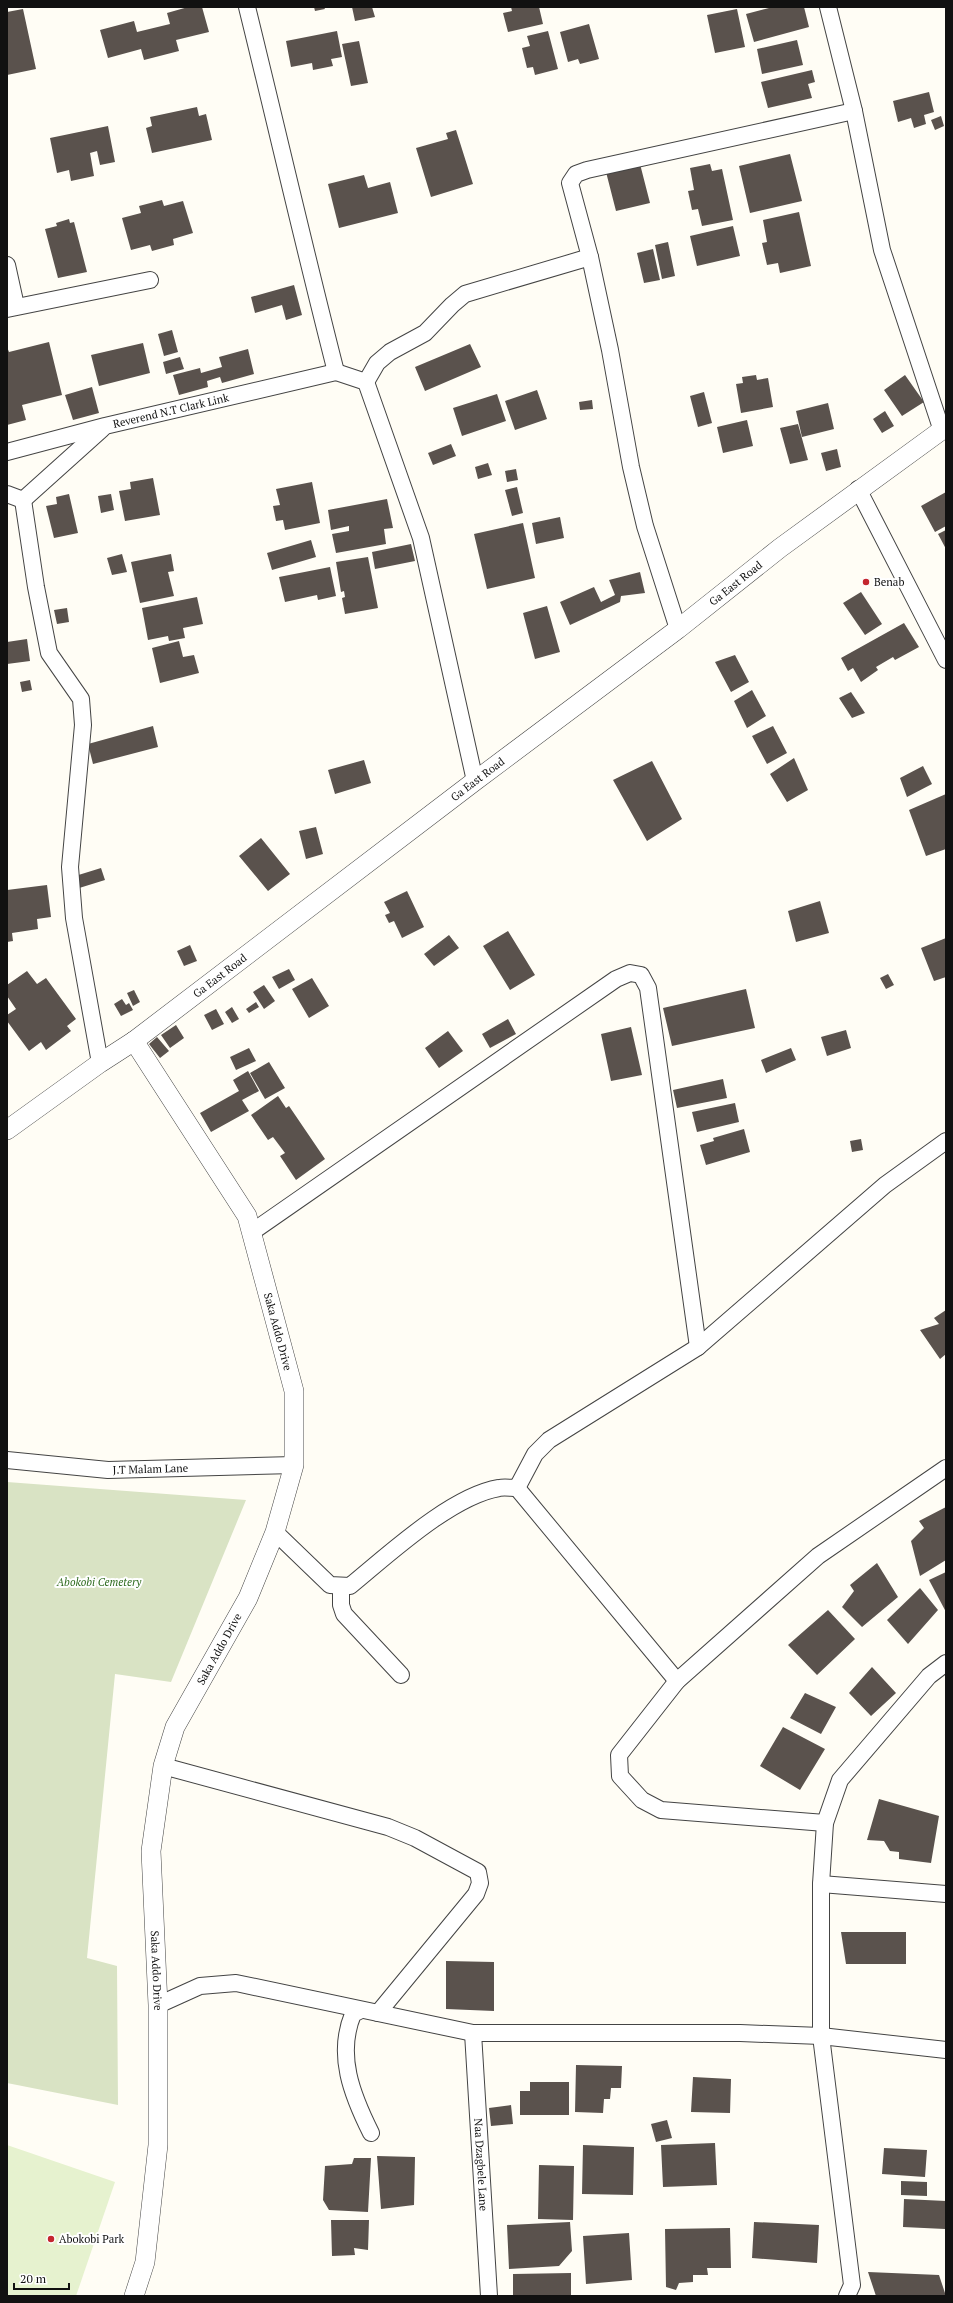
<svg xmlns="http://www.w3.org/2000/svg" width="953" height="2303" font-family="'PT Serif',serif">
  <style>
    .cemetery { fill: #d9e3c4 }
    .pitch { fill: #e6f2cf }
    .building { fill: #5a524d }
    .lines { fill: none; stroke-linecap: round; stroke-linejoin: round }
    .minor-casing { stroke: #444; stroke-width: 18 }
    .tertiary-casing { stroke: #444; stroke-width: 20 }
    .minor { stroke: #fff; stroke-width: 16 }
    .tertiary { stroke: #fff; stroke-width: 19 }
    .poi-dot { fill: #c4262e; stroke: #fff; stroke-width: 1.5 }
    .labels { text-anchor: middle; stroke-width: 4; stroke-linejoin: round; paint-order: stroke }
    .street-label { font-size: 11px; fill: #111; stroke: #fff }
    .poi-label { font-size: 11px; fill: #111; stroke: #fff; text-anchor: start }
    .park-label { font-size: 11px; font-style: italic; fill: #2f6b1f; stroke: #fff }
  </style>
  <rect width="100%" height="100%" fill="#fffdf5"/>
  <path class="cemetery" d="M7,1482L246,1500L171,1682L115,1674L87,1958L117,1966L118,2105L7,2083Z"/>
  <path class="pitch" d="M7,2145L115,2182L76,2296H7Z"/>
  <path class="building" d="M188,7H202L209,32L176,40L179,51L144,60L141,49L108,58L100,30L134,21L137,32L170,24L167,13Z
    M314,7H324L325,9L315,11Z
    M352,7H372L375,17L355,21Z
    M511,7H539L543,24L508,32L503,13L512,11Z
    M773,7H804L809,27L754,42L746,14Z
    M23,9L36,69L7,75V12Z
    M737,9L745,47L715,53L707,15Z
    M589,24L599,59L580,64L578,59L568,62L560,32Z
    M337,31L342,57L331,59L333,66L313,70L312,63L291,67L286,41Z
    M548,31L558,69L535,75L533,67L527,68L522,48L530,46L527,36Z
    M797,40L803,65L762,74L757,49Z
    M359,41L368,83L351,86L342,44Z
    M812,70L815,82L808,84L812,98L768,108L761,82Z
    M929,92L934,112L924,115L926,124L914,128L911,118L898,122L893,101Z
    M197,107L199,116L206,114L212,140L152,153L146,128L152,126L150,117Z
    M941,116L944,126L935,130L931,120Z
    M108,126L115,162L100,165L97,151L90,153L94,176L71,181L69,170L57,173L50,138Z
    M456,130L473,184L431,197L416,148L448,139L446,133Z
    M790,154L802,201L750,213L739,166Z
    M640,164L650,203L616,211L606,172Z
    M710,164L712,171L722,169L733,220L702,226L698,209L692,210L688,191L694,190L690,168Z
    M364,175L368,188L390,182L398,213L339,228L328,184Z
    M162,200L164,206L183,201L193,233L173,239L174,245L152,251L150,245L131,250L122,218L141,213L139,206Z
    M799,212L811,266L780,273L778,263L767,265L762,243L767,242L763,220Z
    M69,219L70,223L74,222L87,272L58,278L45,229L57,226L56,223Z
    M733,226L740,256L697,266L690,236Z
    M668,242L675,276L662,279L655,245Z
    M653,249L660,280L644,283L637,253Z
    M294,285L302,315L286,320L282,305L255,313L251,297Z
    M172,330L178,352L164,356L158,334Z
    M49,342L62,395L22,405L26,420L7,425V347L9,352Z
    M143,343L150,373L99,386L91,355Z
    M470,344L481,367L425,391L415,367Z
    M248,349L254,374L222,383L220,377L207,381L208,387L179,395L173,375L200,368L201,373L222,367L219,357Z
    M180,357L184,369L166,374L163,362Z
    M756,375L757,380L768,378L773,407L741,413L736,384L743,383L742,377Z
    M905,375L924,402L902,416L884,390Z
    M92,387L99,413L73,420L65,395Z
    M537,390L547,419L515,430L505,401Z
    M704,392L712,423L698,427L690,396Z
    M497,394L506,421L462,436L453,408Z
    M592,400L593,409L580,410L579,402Z
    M828,403L834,429L802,437L796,411Z
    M885,411L894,426L882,433L873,419Z
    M747,420L753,446L723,453L717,427Z
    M798,424L808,460L790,464L780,428Z
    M451,444L456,456L433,465L428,453Z
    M837,449L841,467L826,471L821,453Z
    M488,463L492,475L478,479L475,467Z
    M516,469L518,480L507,482L505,471Z
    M153,478L160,515L125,521L119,491L131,489L130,482Z
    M312,482L320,523L285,530L283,520L276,521L273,506L280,505L276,489Z
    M517,487L523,513L512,516L505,490Z
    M946,492V526L935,532L921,506Z
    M69,494L78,533L54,538L46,506L57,504L56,497Z
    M111,494L114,510L101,513L98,496Z
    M387,499L393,528L384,529L386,544L336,553L332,534L349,531V526L331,530L328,510Z
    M560,517L564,538L536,544L532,523Z
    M523,523L535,578L487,589L474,534Z
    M946,530V549L938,534Z
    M311,540L316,557L272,570L267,553Z
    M411,544L415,561L375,569L372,552Z
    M122,554L127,572L112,575L107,558Z
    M171,554L174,571L168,572L174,596L140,603L131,562Z
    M368,557L378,608L345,614L342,598L345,597L344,591L341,592L336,562Z
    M330,567L336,596L318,600L317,595L285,602L279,577Z
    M640,572L645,593L621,596L620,602L570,625L560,602L594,587L601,602L615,595L609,580Z
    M861,592L882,624L865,635L843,603Z
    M197,597L203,624L183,628L185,638L169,641L168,636L148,640L142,608Z
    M547,606L560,652L535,659L523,613Z
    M67,608L69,622L57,624L54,610Z
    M904,623L919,647L895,660L893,657L876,667L878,670L861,682L853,668L848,671L841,658Z
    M27,639L30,661L7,664V642Z
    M179,641L183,657L194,655L199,673L160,683L152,648Z
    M735,655L749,682L731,692L715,662Z
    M30,680L32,690L22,692L20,682Z
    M752,690L766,716L747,728L734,701Z
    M851,692L865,713L852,718L839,698Z
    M153,726L158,747L93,764L88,744Z
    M773,726L787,753L767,764L752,736Z
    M794,758L808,790L787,802L770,774Z
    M364,760L371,783L335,794L328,770Z
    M652,761L682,819L647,841L613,780Z
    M923,766L932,784L907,797L900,778Z
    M946,794V849L926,856L909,810Z
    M316,827L323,854L306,859L299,831Z
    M261,838L290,874L268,891L239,856Z
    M101,868L105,880L76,889L72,877Z
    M47,885L51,917L37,919L38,929L12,933L13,941L7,942V890Z
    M407,891L424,927L402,938L394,921L389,923L385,915L390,913L384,902Z
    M820,901L829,933L796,942L788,911Z
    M508,931L535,975L510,990L483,946Z
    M449,935L459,948L434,966L424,954Z
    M946,938V977L934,981L921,948Z
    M190,945L197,961L184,966L177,951Z
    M289,969L295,980L279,989L272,977Z
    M27,971L37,984L46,978L76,1019L67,1026L71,1031L46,1050L41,1042L29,1051L7,1021V1015L16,1009L7,996V985Z
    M888,974L894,985L886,989L880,978Z
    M312,978L329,1006L309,1018L292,989Z
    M264,985L275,1001L264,1009L253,992Z
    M746,989L755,1028L672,1046L663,1008Z
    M134,990L140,1002L133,1006L127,993Z
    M122,999L126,1005L129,1003L133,1010L121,1016L114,1004Z
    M256,1002L259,1007L249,1013L246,1009Z
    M232,1007L239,1019L232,1023L225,1012Z
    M216,1009L224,1024L212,1030L204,1015Z
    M508,1019L516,1034L490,1048L482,1034Z
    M176,1025L184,1038L170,1048L161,1035Z
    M631,1027L642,1075L611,1081L601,1034Z
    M846,1030L851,1048L827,1056L821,1037Z
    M448,1031L463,1051L439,1068L425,1048Z
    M157,1037L169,1051L160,1058L149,1044Z
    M249,1048L256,1061L236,1070L230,1057Z
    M791,1048L796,1060L766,1073L761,1060Z
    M269,1062L285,1088L265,1099L250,1073Z
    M248,1071L259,1091L242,1100L249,1111L211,1132L200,1113L239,1091L233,1080Z
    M723,1079L727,1098L677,1108L673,1090Z
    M278,1096L286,1108L289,1106L325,1159L296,1180L280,1156L285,1153L273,1137L268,1140L251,1115Z
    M735,1103L739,1122L697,1132L692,1112Z
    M744,1129L750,1152L706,1165L700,1145L714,1141L713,1138Z
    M861,1139L863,1150L852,1152L850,1141Z
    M946,1310V1354L940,1359L920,1330L939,1324L934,1318Z
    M946,1507V1560L920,1576L911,1541L924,1528L919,1521Z
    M877,1563L898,1597L862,1627L842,1607L854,1591L850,1585Z
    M946,1572V1612L929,1580Z
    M920,1588L938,1610L908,1644L887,1620Z
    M828,1610L855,1639L817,1675L788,1645Z
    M872,1667L896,1693L871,1716L849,1693Z
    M805,1693L836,1707L821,1734L790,1718Z
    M783,1727L825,1749L800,1790L760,1766Z
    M879,1799L939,1816L931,1863L899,1859V1852L890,1851L884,1841L867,1840Z
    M841,1932H906V1964H846Z
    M446,1961L494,1962V2011L446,2009Z
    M576,2065L622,2066L621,2088H611L610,2099H604L603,2113L575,2112Z
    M693,2077L731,2079L730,2113L691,2112Z
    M530,2082H569V2115H520V2091H530Z
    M511,2105L513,2124L491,2126L489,2108Z
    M667,2120L672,2138L656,2142L651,2124Z
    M715,2143L717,2185L663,2187L661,2145Z
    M583,2145L634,2147L633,2195L582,2194Z
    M884,2148L927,2150L925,2177L882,2174Z
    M377,2156L415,2157L414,2205L381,2209Z
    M354,2158H371L368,2212L329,2210L323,2200L325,2166L352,2164Z
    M539,2165L574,2166L573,2220L538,2219Z
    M901,2181L927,2182V2196L901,2195Z
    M904,2199L946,2201L945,2229L903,2227Z
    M331,2220H369L368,2250L354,2248L355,2255L332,2256Z
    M570,2222L572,2251L559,2266L509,2269L507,2225Z
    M754,2222L819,2225L817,2263L752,2258Z
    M730,2228L731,2268H707L708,2275H693V2282L679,2283L676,2290L666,2287L665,2229Z
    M629,2233L632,2280L586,2284L583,2236Z
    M868,2272L939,2275L946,2296H876Z
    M571,2273V2296H513V2274Z"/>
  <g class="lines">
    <g class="minor-casing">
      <g id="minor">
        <path d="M247,7C277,129 305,251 336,372"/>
        <path d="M828,7L854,111L882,250L942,431"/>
        <path d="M7,265L16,306"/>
        <path d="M7,309L150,280"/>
        <path d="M336,372L366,382L421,538L475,781"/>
        <path d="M366,382L377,363L390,352L425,333L452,305L465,294L590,257"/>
        <path id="s1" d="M7,452L105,426L336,372"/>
        <path d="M858,489L946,660"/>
        <path d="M7,494L23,500"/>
        <path d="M23,500L36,587L49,653L81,699L83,725L70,867L74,918L100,1063"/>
        <path d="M23,500L102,429"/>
        <path d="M678,629L645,526L631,467L610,350L590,257L570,183L576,174L587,170L854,111"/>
        <path d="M252,1232L616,979L630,973L641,975L648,988L698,1347"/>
        <path id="s2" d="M7,1460L108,1470L294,1465"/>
        <path d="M517,1488L677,1681"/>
        <path d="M275,1532L330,1585L350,1586C388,1555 451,1496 499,1488C504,1487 511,1488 517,1488L535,1454L549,1440L698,1347L885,1185L946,1141"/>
        <path d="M341,1587V1605L344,1614L401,1675"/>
        <path d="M163,1766L388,1827L415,1838L478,1872L480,1883L476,1894L378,2013"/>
        <path d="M825,1823L661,1810L642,1800L620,1776L619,1755L677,1681L818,1556L946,1468"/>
        <path d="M821,1884L946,1894"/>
        <path d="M158,2005L200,1986L236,1983L473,2033H740L821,2036L946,2050"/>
        <path d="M361,2010L353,2014C336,2055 352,2095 371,2133"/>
        <path id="s3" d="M473,2033L489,2296"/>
        <path d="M847,2296L852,2285L821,2036V1884L825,1823L840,1780L929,1676L946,1663"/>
      </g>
    </g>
    <g class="tertiary-casing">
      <g id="tertiary">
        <path id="s4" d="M134,1041L247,1216L294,1391V1465L275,1532L248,1598L175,1727L163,1766L151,1851L158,2005V2145L145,2262L134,2296"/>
        <path id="s5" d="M7,1130L100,1063L134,1041L475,781L678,629L780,548L946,427"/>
      </g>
    </g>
    <use href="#minor" class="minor"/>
    <use href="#tertiary" class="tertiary"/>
  </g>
  <g class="poi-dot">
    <circle cx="866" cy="582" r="4"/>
    <circle cx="51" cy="2239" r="4"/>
  </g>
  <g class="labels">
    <g class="street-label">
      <text dy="4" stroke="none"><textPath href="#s1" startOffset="169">Reverend N.T Clark Link</textPath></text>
      <text dy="4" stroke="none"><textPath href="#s5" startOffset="911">Ga East Road</textPath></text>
      <text dy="4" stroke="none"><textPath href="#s5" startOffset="587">Ga East Road</textPath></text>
      <text dy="4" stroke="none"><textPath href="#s5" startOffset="263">Ga East Road</textPath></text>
      <text dy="4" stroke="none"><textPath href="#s4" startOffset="328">Saka Addo Drive</textPath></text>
      <text dy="4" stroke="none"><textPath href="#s2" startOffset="144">J.T Malam Lane</textPath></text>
      <text transform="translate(219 1649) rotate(-61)" y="4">Saka Addo Drive</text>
      <text dy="4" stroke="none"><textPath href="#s4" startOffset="999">Saka Addo Drive</textPath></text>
      <text dy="4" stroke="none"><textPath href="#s3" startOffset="132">Naa Dzagbele Lane</textPath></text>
    </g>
    <g class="poi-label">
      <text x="874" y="586">Benab</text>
      <text x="59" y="2243">Abokobi Park</text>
    </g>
    <g class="park-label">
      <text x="99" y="1586">Abokobi Cemetery</text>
    </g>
  </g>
  <rect width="953" height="2303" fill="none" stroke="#111111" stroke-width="16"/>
  <path d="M14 2283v6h55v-6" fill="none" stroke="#111111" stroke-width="2"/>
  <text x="20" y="2283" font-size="12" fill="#111111" stroke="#ffffff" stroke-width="3" paint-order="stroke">20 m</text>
</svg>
